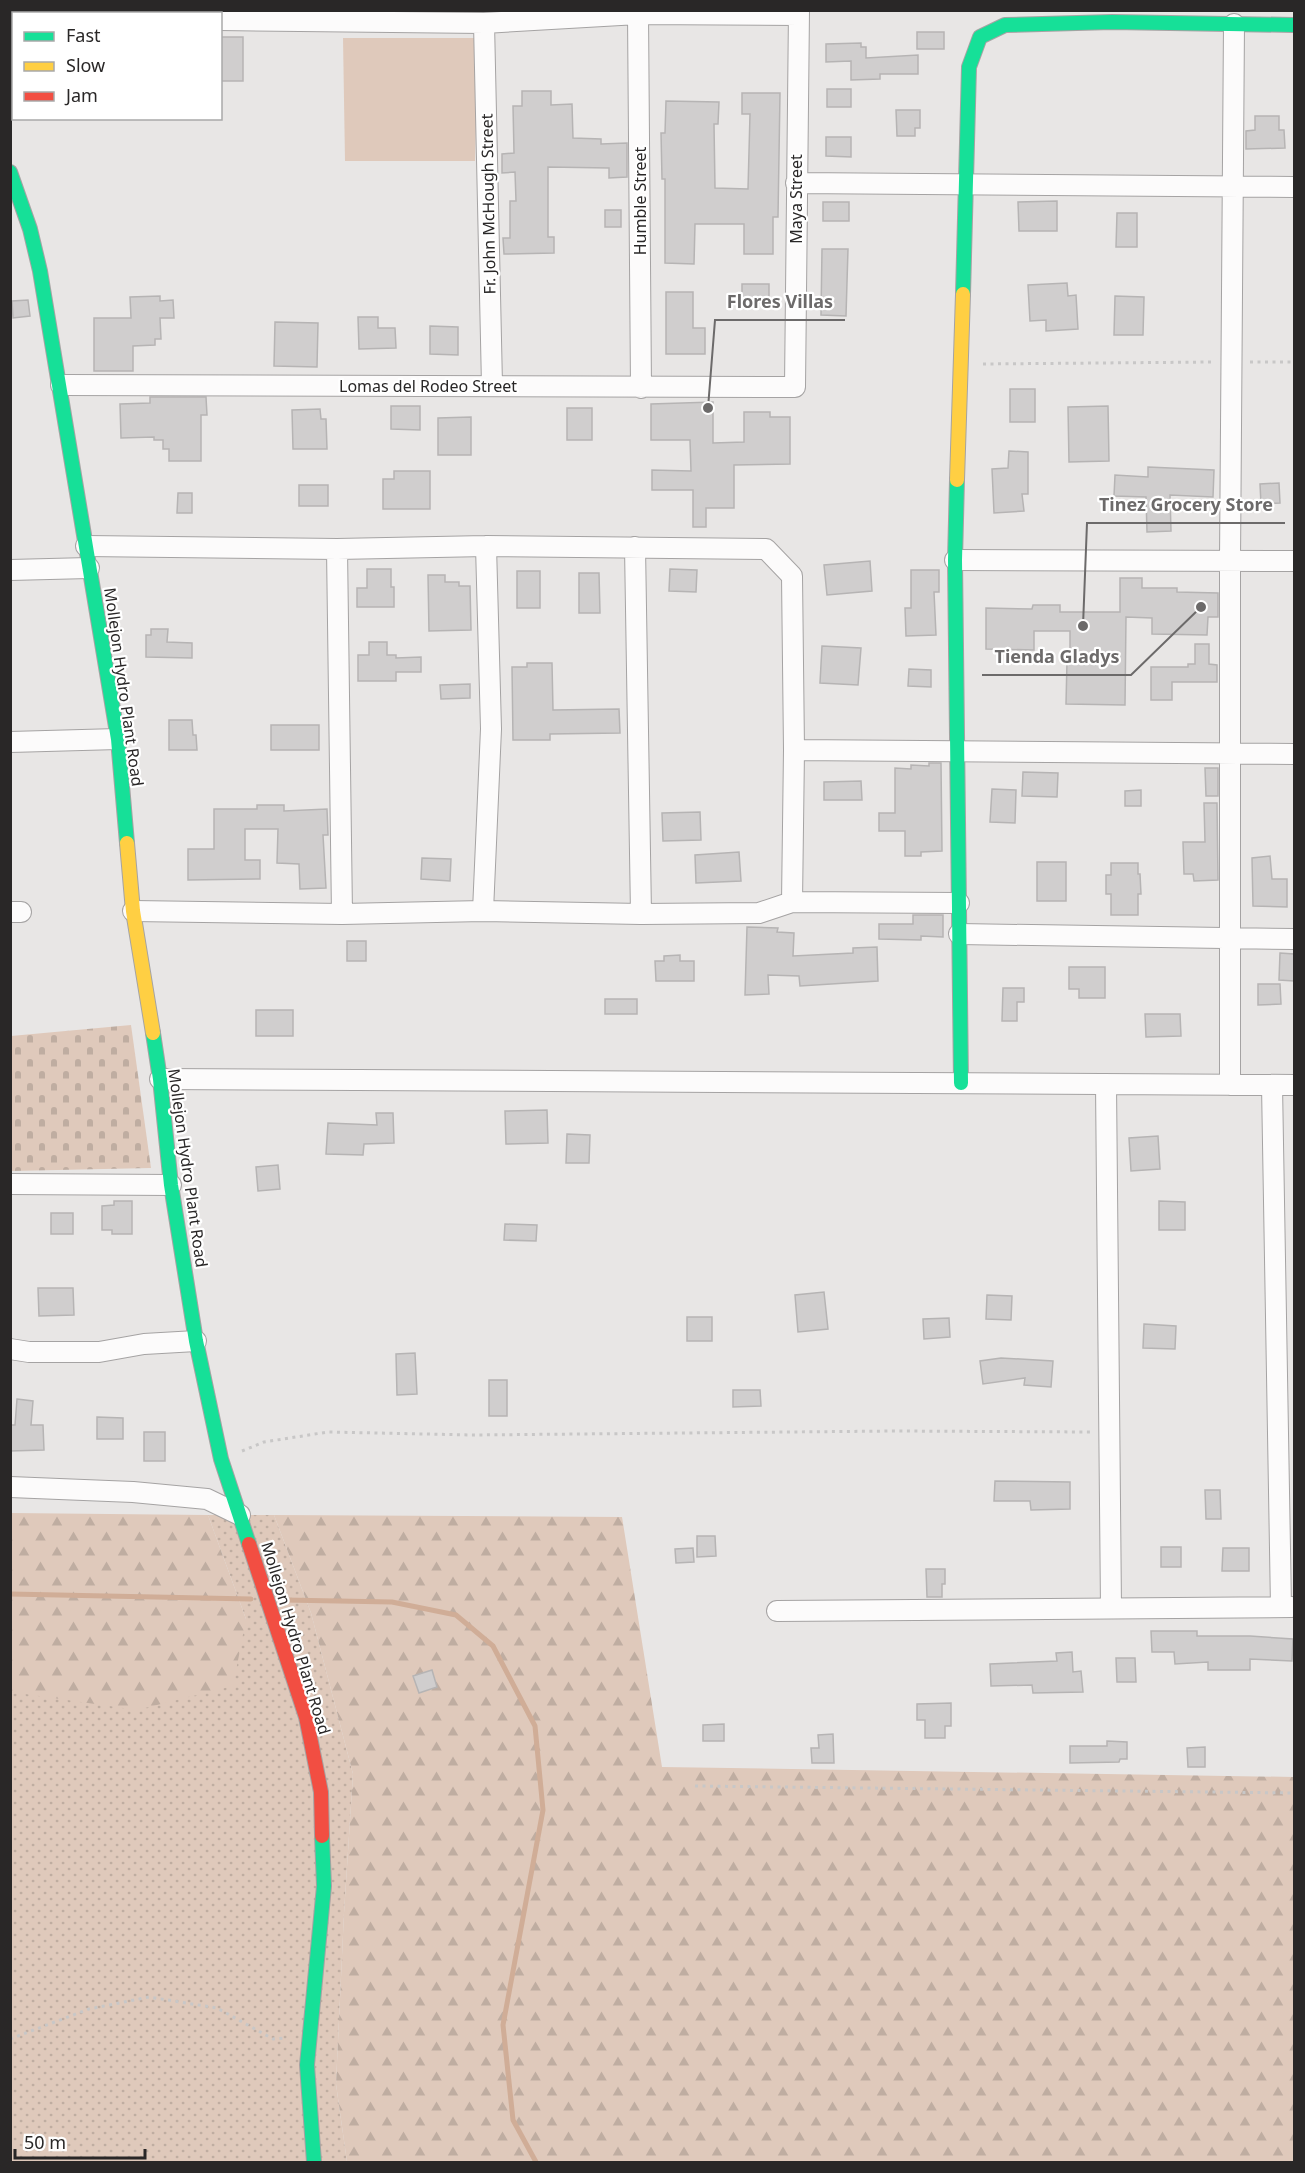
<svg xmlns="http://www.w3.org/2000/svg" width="1305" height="2173" font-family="'Noto Sans',sans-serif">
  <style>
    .grass { fill: url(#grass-dots) }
    .forest { fill: url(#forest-firs) }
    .cemetery { fill: url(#cemetery-stones) }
    .garden { fill: #dfc9bb }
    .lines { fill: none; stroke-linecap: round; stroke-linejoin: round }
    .stream { stroke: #d0ad97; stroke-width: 5 }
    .building { fill: #d0cece; stroke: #b6b4b4; stroke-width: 1.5 }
    .street-casing { stroke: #a5a3a3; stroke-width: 22 }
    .fast-casing { stroke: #a5a3a3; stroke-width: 16 }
    .slow-casing { stroke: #a5a3a3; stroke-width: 16 }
    .jam-casing { stroke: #a5a3a3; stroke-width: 16 }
    .path { stroke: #c8c7c7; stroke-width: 3; stroke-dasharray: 3 4.5; stroke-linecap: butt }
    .street { stroke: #fcfbfb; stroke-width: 20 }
    .fast { stroke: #16e098; stroke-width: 14 }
    .slow { stroke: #ffcf43; stroke-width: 14 }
    .jam { stroke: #f24e42; stroke-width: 14 }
    .labels { text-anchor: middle; stroke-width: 4.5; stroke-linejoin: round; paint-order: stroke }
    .street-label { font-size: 16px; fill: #292727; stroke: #fff }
    .leader { fill: none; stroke: #6c6a6a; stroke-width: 2 }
    .callout-dot { fill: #6c6a6a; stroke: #fff; stroke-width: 2 }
    .callout-label { font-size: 18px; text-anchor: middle; font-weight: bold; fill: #6c6a6a; stroke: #fff; stroke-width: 4.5; stroke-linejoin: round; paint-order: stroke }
  </style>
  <defs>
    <pattern id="grass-dots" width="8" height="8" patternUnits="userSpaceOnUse" patternTransform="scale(1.5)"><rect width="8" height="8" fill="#dfc9bb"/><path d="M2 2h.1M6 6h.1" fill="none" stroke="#bfada1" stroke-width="1.8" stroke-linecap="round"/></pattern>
    <pattern id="forest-firs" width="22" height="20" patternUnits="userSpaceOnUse" patternTransform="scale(1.5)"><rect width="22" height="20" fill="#dfc9bb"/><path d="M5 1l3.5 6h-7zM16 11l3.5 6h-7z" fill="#bfada1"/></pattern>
    <pattern id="cemetery-stones" width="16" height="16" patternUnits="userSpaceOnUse" patternTransform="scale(1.5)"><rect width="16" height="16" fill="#dfc9bb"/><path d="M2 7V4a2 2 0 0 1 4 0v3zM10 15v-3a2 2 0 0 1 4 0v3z" fill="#bfada1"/></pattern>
  </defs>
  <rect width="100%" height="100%" fill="#e8e6e5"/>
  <path class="grass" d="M208,1515H274L311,1613L353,1774L344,1913L336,2084L347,2162H11V1694L246,1619Z"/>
  <path class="forest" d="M11,1513L208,1515L246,1619L233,1686L137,1710L18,1693L11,1694Z
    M274,1515L622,1517L662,1767L1294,1777V2162H347L336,2084L344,1913L353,1774L311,1613Z"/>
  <path class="cemetery" d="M131,1025L151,1168L11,1171V1036Z"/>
  <path class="garden" d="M343,38H478L475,161H345Z"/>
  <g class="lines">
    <path class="stream" d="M10,1594L251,1599
      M284,1600L392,1602L456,1615L493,1646L535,1726L543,1810L503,2025L513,2120L536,2162"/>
  </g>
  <path class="building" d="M917,32H944V49H917Z
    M220,37H243V81H220Z
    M861,43V47H866V58L918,55V74H880V79L851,80V61L826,62V44Z
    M827,89H851V107H827Z
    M522,91H551V105L572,104L573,138L601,139V144L627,143V177L609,178V168L548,167V237H554V253L504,254L503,238H510V201H516L515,172L502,173V154L514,153L513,106H522Z
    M742,93H780L778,217H773V254H744V224H695L694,264L665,263V179H662L661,133H665L666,101L719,102L718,124H714L715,188L748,189L750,114H742Z
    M896,110H920V128H915V136H897Z
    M1255,116H1279V130H1284L1285,148L1246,149V131L1255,130Z
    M826,137H851V157L826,156Z
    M1057,201V231H1019L1018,202Z
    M823,202H849V221H823Z
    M605,210H621V227H605Z
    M1117,213H1137V247H1116Z
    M822,249H848L846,316L821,315Z
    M1067,283L1068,296L1076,295L1078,329L1046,331V320L1030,321L1028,285Z
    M742,284H769V303H742Z
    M666,292H693V328H705V354H666Z
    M160,296V301L173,300L174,318H160L161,339H155V345L133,346V371H94V318H131L130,297Z
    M1115,296L1144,297L1143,335H1114Z
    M28,300L30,316L13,318L12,301Z
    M358,317H378V328H395L396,348L359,349Z
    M275,322L318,323L317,367L274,366Z
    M430,326L458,327V355L430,354Z
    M1010,389H1035V422H1010Z
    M150,397H206L207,415H201V461H169V449H163V440H154V437L121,438L120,404L150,403Z
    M713,402V443L744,442V412H770V417H790V464L734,465V508H706V527H693V490H652V470L691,471L690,440H651V404Z
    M391,406H420V430L391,429Z
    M1108,406L1109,461L1069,462L1068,407Z
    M567,408H592V440H567Z
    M320,409L321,419H326L327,449H293L292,410Z
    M471,417V455H438V418Z
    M1009,451L1028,452V494H1022L1024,511L994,513L992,469L1008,468Z
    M1148,467L1214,470L1213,497L1170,495L1171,531L1147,532L1146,497L1114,496L1115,475L1148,477Z
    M394,471H430V509H383V479H394Z
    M1279,483L1280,503L1261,504L1260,484Z
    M299,485H328V506H299Z
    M178,493H192V513H177Z
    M870,561L872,591L827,595L824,565Z
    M367,569H391V587H394V607H357V588H367Z
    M670,569L697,570L696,592L669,591Z
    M911,570H939V592H934L936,635L906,636L905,608H911Z
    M517,571H540V608H517Z
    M579,573H599L600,613H579Z
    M428,575H445V582H459V586H470L471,630L429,631Z
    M1120,578H1142V588H1177V592L1218,593V617H1208L1207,635L1152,634V618L1126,617L1125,705L1066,704L1067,661H1070V631H1034V650L986,649V608L1032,609L1033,605H1060V612H1120Z
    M151,629H168L167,642L192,643V658L146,657V635H151Z
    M369,642H387V655H396V658L421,657V672H396V681H358V655H369Z
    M1195,644H1209V664L1217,665V682H1172V700H1151V667H1188V664H1195Z
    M822,646L861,648L858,685L820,683Z
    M527,663H552L553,710L619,709L620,733L550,734V740H513L512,667H527Z
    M909,669L931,670V687L908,686Z
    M470,684V698L441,699L440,685Z
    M169,720H192L193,735H196L197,750H169Z
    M271,725H319V750H271Z
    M929,763H941L942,851L921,852V856H905V831H879V813H895V768L911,769V765L929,766Z
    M1205,768H1218V796H1206Z
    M1023,772L1058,773L1057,797L1022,796Z
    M861,781L862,800H824V782Z
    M992,789L1016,790L1015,823L990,822Z
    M1141,790V806H1125V791Z
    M1204,803H1217L1218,880L1194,881L1193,874H1184L1183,842H1205Z
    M257,805H284V811L327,809L328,835H323L326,888L300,889L299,864L277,863L278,829H245V860H260V879L188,880V849H214V809H257Z
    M700,812L701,840L663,841L662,813Z
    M739,852L741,881L696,883L695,855Z
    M1270,856L1272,879H1287V907L1253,906L1252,858Z
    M422,858L451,859L450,881L421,879Z
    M1037,862H1066V901H1037Z
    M1111,863H1138V874H1140L1141,894H1138V915H1111V894H1106V875H1111Z
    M913,915H943V937L921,936V940L879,939V924H913Z
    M747,927L778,928L777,932L794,933L793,956L853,953V948L877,947L878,981L800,986L799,976L768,975L769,994L745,995Z
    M347,941H366V961H347Z
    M1280,953L1294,954V981L1279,980Z
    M680,955V961H694V981H656L655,961H664V956Z
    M1069,967H1105V998H1079V989H1069Z
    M1258,984H1280L1281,1004L1258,1005Z
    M1003,988H1024V1002H1017V1021H1002Z
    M605,999H637V1014H605Z
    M256,1010H293V1036H256Z
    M1145,1014H1180L1181,1036L1146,1037Z
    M547,1110L548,1143L506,1144L505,1111Z
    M376,1113H393L394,1143L364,1144L363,1155L326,1154L328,1123L377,1125Z
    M567,1134L590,1135L589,1163H566Z
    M1158,1136L1160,1169L1131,1171L1129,1138Z
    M278,1165L280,1189L258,1191L256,1167Z
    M114,1201H132V1234H112V1230H102V1206L114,1205Z
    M1159,1201L1185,1202V1230H1159Z
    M51,1213H73V1234H51Z
    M505,1224L537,1225L536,1241L504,1240Z
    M38,1288H73L74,1315L39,1316Z
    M824,1292L828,1329L798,1332L795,1295Z
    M987,1295L1012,1296L1011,1320L986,1319Z
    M687,1317H712V1341H687Z
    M949,1318L950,1337L924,1339L923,1319Z
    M1144,1324L1176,1326L1175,1349L1143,1348Z
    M415,1353L417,1394L397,1395L396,1354Z
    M1001,1358L1053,1361L1051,1387L1024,1385L1025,1378L983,1384L980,1361Z
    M489,1380H507V1416H489Z
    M733,1390H760L761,1406L733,1407Z
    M17,1399L33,1401L31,1425H43L44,1450L10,1451V1425H15Z
    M97,1417L123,1418V1439H97Z
    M144,1432H165V1461H144Z
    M995,1481L1070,1482V1509L1031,1510L1030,1501H994Z
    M1205,1490H1220L1221,1519H1206Z
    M697,1536H715L716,1556L697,1557Z
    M1161,1547H1181V1567H1161Z
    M693,1548L694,1562L676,1563L675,1549Z
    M1223,1548H1249V1571H1222Z
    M926,1569H945V1584H942V1597H927Z
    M1151,1631H1197V1636H1250L1293,1639L1292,1661L1250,1659V1670H1208V1662L1175,1664L1174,1652H1152Z
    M1072,1652L1073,1672L1081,1671L1083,1692L1033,1693L1032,1685L991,1686L990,1664L1057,1661L1056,1653Z
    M1116,1658H1135L1136,1682H1117Z
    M432,1670L437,1687L419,1693L413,1676Z
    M951,1703V1726H945V1738H925V1720H917V1704Z
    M724,1724V1741H703V1725Z
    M833,1734L834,1763H812L811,1748H819L818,1735Z
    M1107,1741L1127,1742V1759H1120L1119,1762L1070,1763V1746H1107Z
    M1205,1747V1767H1188L1187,1748Z"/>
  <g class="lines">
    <g class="street-casing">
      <path id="street" d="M638,14L641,388
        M10,17H14
        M220,20L484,23L638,14L799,15
        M484,23L492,385
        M796,183L1294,187
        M61,385L795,387L799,10
        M86,546L337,549L486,546L766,549L792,576L794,750L792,902
        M635,547L641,914
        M337,549L342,914
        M955,560L1294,561
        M10,570L89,568
        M10,742L118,739
        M794,750L1294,754
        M133,911L342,914L483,911L641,914L759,913L792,902L959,903
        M483,911L491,729L486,546
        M10,912H21
        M959,934L1294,939
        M160,1079L1294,1085
        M1106,1084L1111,1608
        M1230,1085V561L1234,24
        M1272,1085L1281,1607
        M10,1184L171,1185
        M10,1349L29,1352H99L144,1344L196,1341
        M10,1487L133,1492L207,1499L240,1515
        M777,1611L1292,1607"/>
    </g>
    <g class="fast-casing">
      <path id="fast" d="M10,172L30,229L40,271L118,739L127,843
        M963,294L969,67L980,37L1005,25L1112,22L1294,25
        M957,480L955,560L961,1083
        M153,1033L160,1079L171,1185L196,1341L221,1459L249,1544
        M314,2162L307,2065L324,1886L322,1836"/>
    </g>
    <g class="slow-casing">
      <path id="slow" d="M957,480L963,294
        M127,843L133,911L153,1033"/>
    </g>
    <g class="jam-casing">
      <path id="jam" d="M249,1544L306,1717L321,1792L322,1836"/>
    </g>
    <path class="path" d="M1250,362H1294
      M983,364L1214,362
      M242,1451L264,1442L328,1432L473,1435L894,1431L1091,1432
      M695,1786L1294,1793
      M10,2039L89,2009L149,1997L217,2008L273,2039L287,2038"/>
    <use href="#street" class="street"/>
    <use href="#fast" class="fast"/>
    <use href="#slow" class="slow"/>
    <use href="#jam" class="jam"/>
  </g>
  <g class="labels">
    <g class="street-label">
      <text transform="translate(796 199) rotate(-90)" y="6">Maya Street</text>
      <text transform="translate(640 201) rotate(-90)" y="6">Humble Street</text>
      <text transform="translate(488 204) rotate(-91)" y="6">Fr. John McHough Street</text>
      <text x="428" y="392">Lomas del Rodeo Street</text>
      <text transform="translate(124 687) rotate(82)" y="6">Mollejon Hydro Plant Road</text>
      <text transform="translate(188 1168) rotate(82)" y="6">Mollejon Hydro Plant Road</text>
      <text transform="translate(296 1638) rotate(73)" y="6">Mollejon Hydro Plant Road</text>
    </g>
  </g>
  <path class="leader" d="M708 408L715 320H845M1083 626L1087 523H1285M1201 607L1131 675H982"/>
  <g class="callout-dot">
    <circle cx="708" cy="408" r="6"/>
    <circle cx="1083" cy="626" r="6"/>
    <circle cx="1201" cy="607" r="6"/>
  </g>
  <g class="callout-label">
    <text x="780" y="308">Flores Villas</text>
    <text x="1186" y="511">Tinez Grocery Store</text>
    <text x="1057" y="663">Tienda Gladys</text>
  </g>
  <rect width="1305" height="2173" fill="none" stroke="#292727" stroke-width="24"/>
  <rect x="12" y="12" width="210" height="108" fill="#ffffff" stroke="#a9a9a9" stroke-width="1.5"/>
  <rect x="24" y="32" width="30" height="9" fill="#16e098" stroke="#a9a9a9" stroke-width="1.5"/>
  <text x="66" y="42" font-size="18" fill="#292727">Fast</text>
  <rect x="24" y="62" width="30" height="9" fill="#ffcf43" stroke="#a9a9a9" stroke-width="1.5"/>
  <text x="66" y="72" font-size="18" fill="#292727">Slow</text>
  <rect x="24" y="92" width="30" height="9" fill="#f24e42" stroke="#a9a9a9" stroke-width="1.5"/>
  <text x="66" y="102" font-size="18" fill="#292727">Jam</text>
  <path d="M15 2149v9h130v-9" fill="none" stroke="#292727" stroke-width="3"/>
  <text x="24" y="2149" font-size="18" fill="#292727" stroke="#ffffff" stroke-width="4.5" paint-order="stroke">50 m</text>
</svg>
